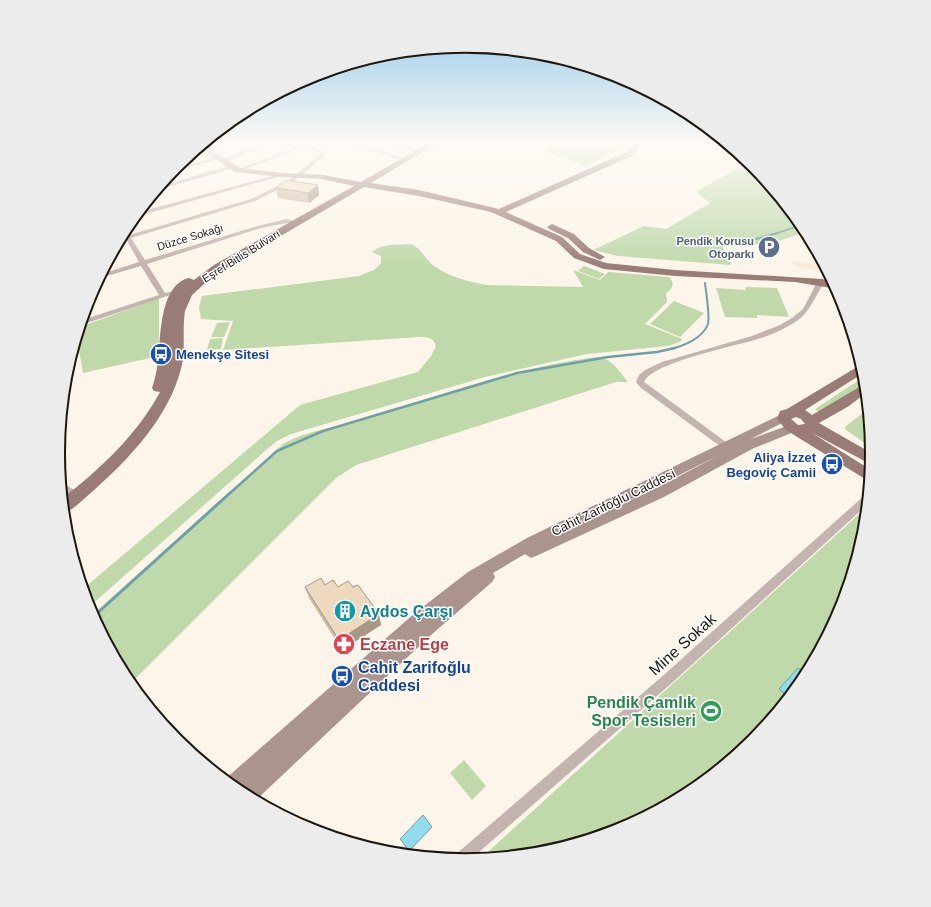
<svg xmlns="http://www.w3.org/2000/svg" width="931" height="907" font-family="Arial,sans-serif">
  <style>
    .commercial { fill: #fae9d7 }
    .green { fill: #c0d9ab }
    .water { fill: #91dbea; stroke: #6ea0a8 }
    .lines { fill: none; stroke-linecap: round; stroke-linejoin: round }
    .stream-far3 { stroke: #6ea0a8; stroke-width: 1.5 }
    .stream-far2 { stroke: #6ea0a8; stroke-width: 2 }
    .stream-far1 { stroke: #6ea0a8; stroke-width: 2.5 }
    .stream { stroke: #6ea0a8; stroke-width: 3 }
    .minor { fill: #c4b4b0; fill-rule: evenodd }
    .secondary { fill: #ab938e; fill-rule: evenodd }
    .primary { fill: #997c75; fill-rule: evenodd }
    .wall { fill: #ccbba3 }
    .shaded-wall { fill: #a69884 }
    .building { fill: #edd9bd; stroke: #a69884 }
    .labels { text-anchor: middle; stroke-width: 3; stroke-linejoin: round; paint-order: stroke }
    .far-street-label { font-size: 11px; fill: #1e170d; stroke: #fff }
    .far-service-label { font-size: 11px; font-weight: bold; fill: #4e5e75; stroke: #fff; text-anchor: end }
    .transit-label { font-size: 13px; font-weight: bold; fill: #164399; stroke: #fff; text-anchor: start }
    .street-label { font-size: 13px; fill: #1e170d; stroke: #fff }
    .near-culture-label { font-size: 16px; font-weight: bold; fill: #0d838f; stroke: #fff; text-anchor: start }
    .near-health-label { font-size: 16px; font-weight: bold; fill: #be3a42; stroke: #fff; text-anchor: start }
    .near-street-label { font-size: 16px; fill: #1e170d; stroke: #fff }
    .near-transit-label { font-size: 16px; font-weight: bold; fill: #164399; stroke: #fff; text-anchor: start }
    .near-leisure-label { font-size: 16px; font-weight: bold; fill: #27864d; stroke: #fff; text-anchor: end }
    .rim { fill: none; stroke: #1e170d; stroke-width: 2 }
  </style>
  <rect width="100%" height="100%" fill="#fdf5e9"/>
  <path class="commercial" d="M792,261L825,266L828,272L795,266Z"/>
  <path class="green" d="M552,141H621L622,144L620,149L586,166L545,152Z
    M755,167L804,227L805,232L767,245L721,243L731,265L618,256L593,250L644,226L666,229L710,203L696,192L738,168Z
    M411,244C422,249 425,259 434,266C449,277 469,282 487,285L583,287L573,270L600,280L608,272L669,277C675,283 673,289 666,293L667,302L645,324L682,339L680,342L668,346L587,354L485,377L291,434L277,441L265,451L88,608L83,589L300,405L418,372L431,356L436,346C433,337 428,337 419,337L223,350L233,321L201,319L199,307L202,296L359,276L374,270L381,263V256L372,252C383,243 397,245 411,244Z
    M584,266L605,274L599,279L578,271Z
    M745,287L777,288L789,317L757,315V318L725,317L716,288L746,290Z
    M159,298V356L83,373L77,339L80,327Z
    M674,301L704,313L680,337L650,324Z
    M230,322L224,337H211L217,323Z
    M223,338L221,349L207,350L210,339Z
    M597,357C614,360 617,369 628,382H616L356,465L336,478L130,684L127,680L92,615L283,444C307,430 335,428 361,420C438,396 516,367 597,357Z
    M865,376L866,383L820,413L815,409Z
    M869,408L873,449L846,430L845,427Z
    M868,506L865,533L842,610L804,680L753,742L692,792L621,830L545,853L479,860Z
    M464,760L486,786L472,800L450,773Z"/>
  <path class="water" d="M798,668L807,676L790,698L779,689Z
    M423,815L432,827L409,851L400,839Z"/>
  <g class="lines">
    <path class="stream-far3" d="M774,234L802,225"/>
    <path class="stream-far2" d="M756,239L777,233
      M670,349C684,346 703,338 708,324C710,316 706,292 705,283"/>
    <path class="stream-far1" d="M229,494L277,451L323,431L517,373L608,357L657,352L675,348"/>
    <path class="stream" d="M93,617L230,493"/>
    <path class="minor" d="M225,141H233L208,151L204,150Z
      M269,141H277L224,162L219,161Z
      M291,141H298L304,144L311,141H319L309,146L327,154L293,182L255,201L131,238L145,260L258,226L287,219L296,222V224L287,223L261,228L147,264L165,293L179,290V292L81,325L82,320L159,295L141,266L100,278L102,274L139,262L126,239L120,240L121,237L124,236L123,234L124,231L127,232L129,235L251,199L289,180L321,154L304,147L240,171L235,170L300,146Z
      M343,141H352L363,145L369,141H376L367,146L403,158L398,159Z
      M382,141H391L418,150L416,151Z
      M218,156L221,158L220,159L173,171L175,168Z
      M232,165L234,166V168L158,190L161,186Z
      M280,174L285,175L135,217L139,212Z
      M822,280L825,282C815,295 811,311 797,321C785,329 771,335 758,339C736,346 653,362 644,382L647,384L734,448L735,450L734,452H728L641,388L636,382L639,375L645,370L662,362L752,336L780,325L792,318L803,309L815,286Z
      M69,363L73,365L63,439L59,442L66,374Z
      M61,483L81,493L83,496L81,499H75L62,492Z
      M869,493L868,504L674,681L470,860H453L455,855L666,673L866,494Z"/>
    <path class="secondary" d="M203,144L240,168L282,173L325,175L329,177L325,179L282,177L235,172L199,148Z
      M784,413L788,414L790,417L788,420L751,439L792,424L796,425L798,428L796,431L752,449L664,497L536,556L531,558L525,554L493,573L495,577L492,582L431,635L255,801L239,792L224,780L415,613L468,572L527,538ZM719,455L672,480L608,511Z"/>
    <path class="primary" d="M432,141H441L371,183L419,190L499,209L626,152L631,147L629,141H637L639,147L632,156L506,212L562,237L580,254L606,263L675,270L822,279L834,282L837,289L795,282L675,276L604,269L574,258L556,241L491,212L419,196L364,187L213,276L192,295L185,311C182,330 186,350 181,369C168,418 130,458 93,491C84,498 75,509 64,513L62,499C100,469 137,435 160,392L154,391L152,388C155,379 157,370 158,361C161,338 159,285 189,278L194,280L214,265L354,186L322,179V175L361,182Z
      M552,224L574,234L589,248L605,257L600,260L583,252L568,238L549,229L547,227Z
      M862,364L865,372L805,410L812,415L866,383L867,392L849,406L819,423L873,454L872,465L812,433L871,470L870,482L786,430L777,419L780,411L787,409ZM796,417L801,419L805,424L798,425L791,419Z"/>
  </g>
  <path class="wall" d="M318,185L319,195L309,203L278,198L276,188Z
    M305,587H338L381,625L342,650L309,598Z"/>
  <path class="shaded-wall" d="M318,185L319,195L309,203L308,193Z
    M379,614L381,625L342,650L339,640Z"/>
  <path class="building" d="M286,180L318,185L308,193L276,188Z
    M321,578L325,585L333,580L338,587L348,581L353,587L358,585L379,614L339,640L305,587Z"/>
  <linearGradient id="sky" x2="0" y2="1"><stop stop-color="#85c4e9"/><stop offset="0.53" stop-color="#fefaf5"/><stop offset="1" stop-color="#fefaf5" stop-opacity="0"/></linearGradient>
  <rect width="931" height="268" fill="url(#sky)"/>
  <defs>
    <g id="parking-disc" transform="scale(1.15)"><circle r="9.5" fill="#5c6f8a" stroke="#fff"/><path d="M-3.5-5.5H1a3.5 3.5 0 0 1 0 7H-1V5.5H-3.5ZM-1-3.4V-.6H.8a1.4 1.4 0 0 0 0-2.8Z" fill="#fff"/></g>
    <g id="bus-disc" transform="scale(1.15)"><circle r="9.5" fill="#1a4fb4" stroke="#fff"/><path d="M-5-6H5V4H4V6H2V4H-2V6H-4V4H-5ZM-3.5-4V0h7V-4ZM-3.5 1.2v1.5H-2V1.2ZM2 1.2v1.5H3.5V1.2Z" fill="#fff"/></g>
    <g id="building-disc" transform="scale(1.15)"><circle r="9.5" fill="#0f9aa8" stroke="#fff"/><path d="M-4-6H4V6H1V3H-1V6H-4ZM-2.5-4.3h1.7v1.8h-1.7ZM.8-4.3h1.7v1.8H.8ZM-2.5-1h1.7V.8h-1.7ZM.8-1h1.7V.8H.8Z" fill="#fff"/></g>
    <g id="pharmacy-disc" transform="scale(1.15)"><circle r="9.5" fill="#e0444e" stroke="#fff"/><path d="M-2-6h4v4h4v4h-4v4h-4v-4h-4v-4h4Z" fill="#fff"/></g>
    <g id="stadium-disc" transform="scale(1.15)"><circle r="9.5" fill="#2e9e5b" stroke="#fff"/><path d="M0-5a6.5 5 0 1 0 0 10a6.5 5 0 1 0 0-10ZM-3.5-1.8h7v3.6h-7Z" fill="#fff"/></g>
  </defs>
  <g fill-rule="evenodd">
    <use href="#parking-disc" x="769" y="247"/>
    <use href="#bus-disc" x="161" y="354"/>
    <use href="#bus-disc" x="832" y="464"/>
    <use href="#building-disc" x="345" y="611"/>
    <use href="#pharmacy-disc" x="344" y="644"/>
    <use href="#bus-disc" x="342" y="676"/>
    <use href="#stadium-disc" x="711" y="711"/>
  </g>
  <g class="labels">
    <g class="far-street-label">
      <text transform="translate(190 237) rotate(-17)" y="4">Düzce Sokağı</text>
      <text transform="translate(241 256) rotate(-32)" y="4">Eşref Bitlis Bulvarı</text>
    </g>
    <g class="far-service-label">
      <text x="754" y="245">Pendik Korusu<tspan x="754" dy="13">Otoparkı</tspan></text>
    </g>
    <g class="transit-label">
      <text x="176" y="359">Menekşe Sitesi</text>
      <text x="816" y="462" text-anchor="end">Aliya İzzet<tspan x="816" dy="15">Begoviç Camii</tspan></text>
    </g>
    <g class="street-label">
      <text transform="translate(613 502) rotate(-26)" y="5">Cahit Zarifoğlu Caddesi</text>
    </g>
    <g class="near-culture-label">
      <text x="360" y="617">Aydos Çarşı</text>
    </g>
    <g class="near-health-label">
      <text x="360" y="650">Eczane Ege</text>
    </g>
    <g class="near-street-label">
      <text transform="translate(682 644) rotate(-42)" y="6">Mine Sokak</text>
    </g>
    <g class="near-transit-label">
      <text x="358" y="673">Cahit Zarifoğlu<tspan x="358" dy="18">Caddesi</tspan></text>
    </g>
    <g class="near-leisure-label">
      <text x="696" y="708">Pendik Çamlık<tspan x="696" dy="18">Spor Tesisleri</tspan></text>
    </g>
  </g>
  <path d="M0 0H931V907H0ZM65 453a400 400 0 1 1 800 0a400 400 0 1 1-800 0Z" fill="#edecec" fill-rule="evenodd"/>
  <path class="rim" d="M65 453a400 400 0 1 1 800 0a400 400 0 1 1-800 0Z"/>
</svg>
